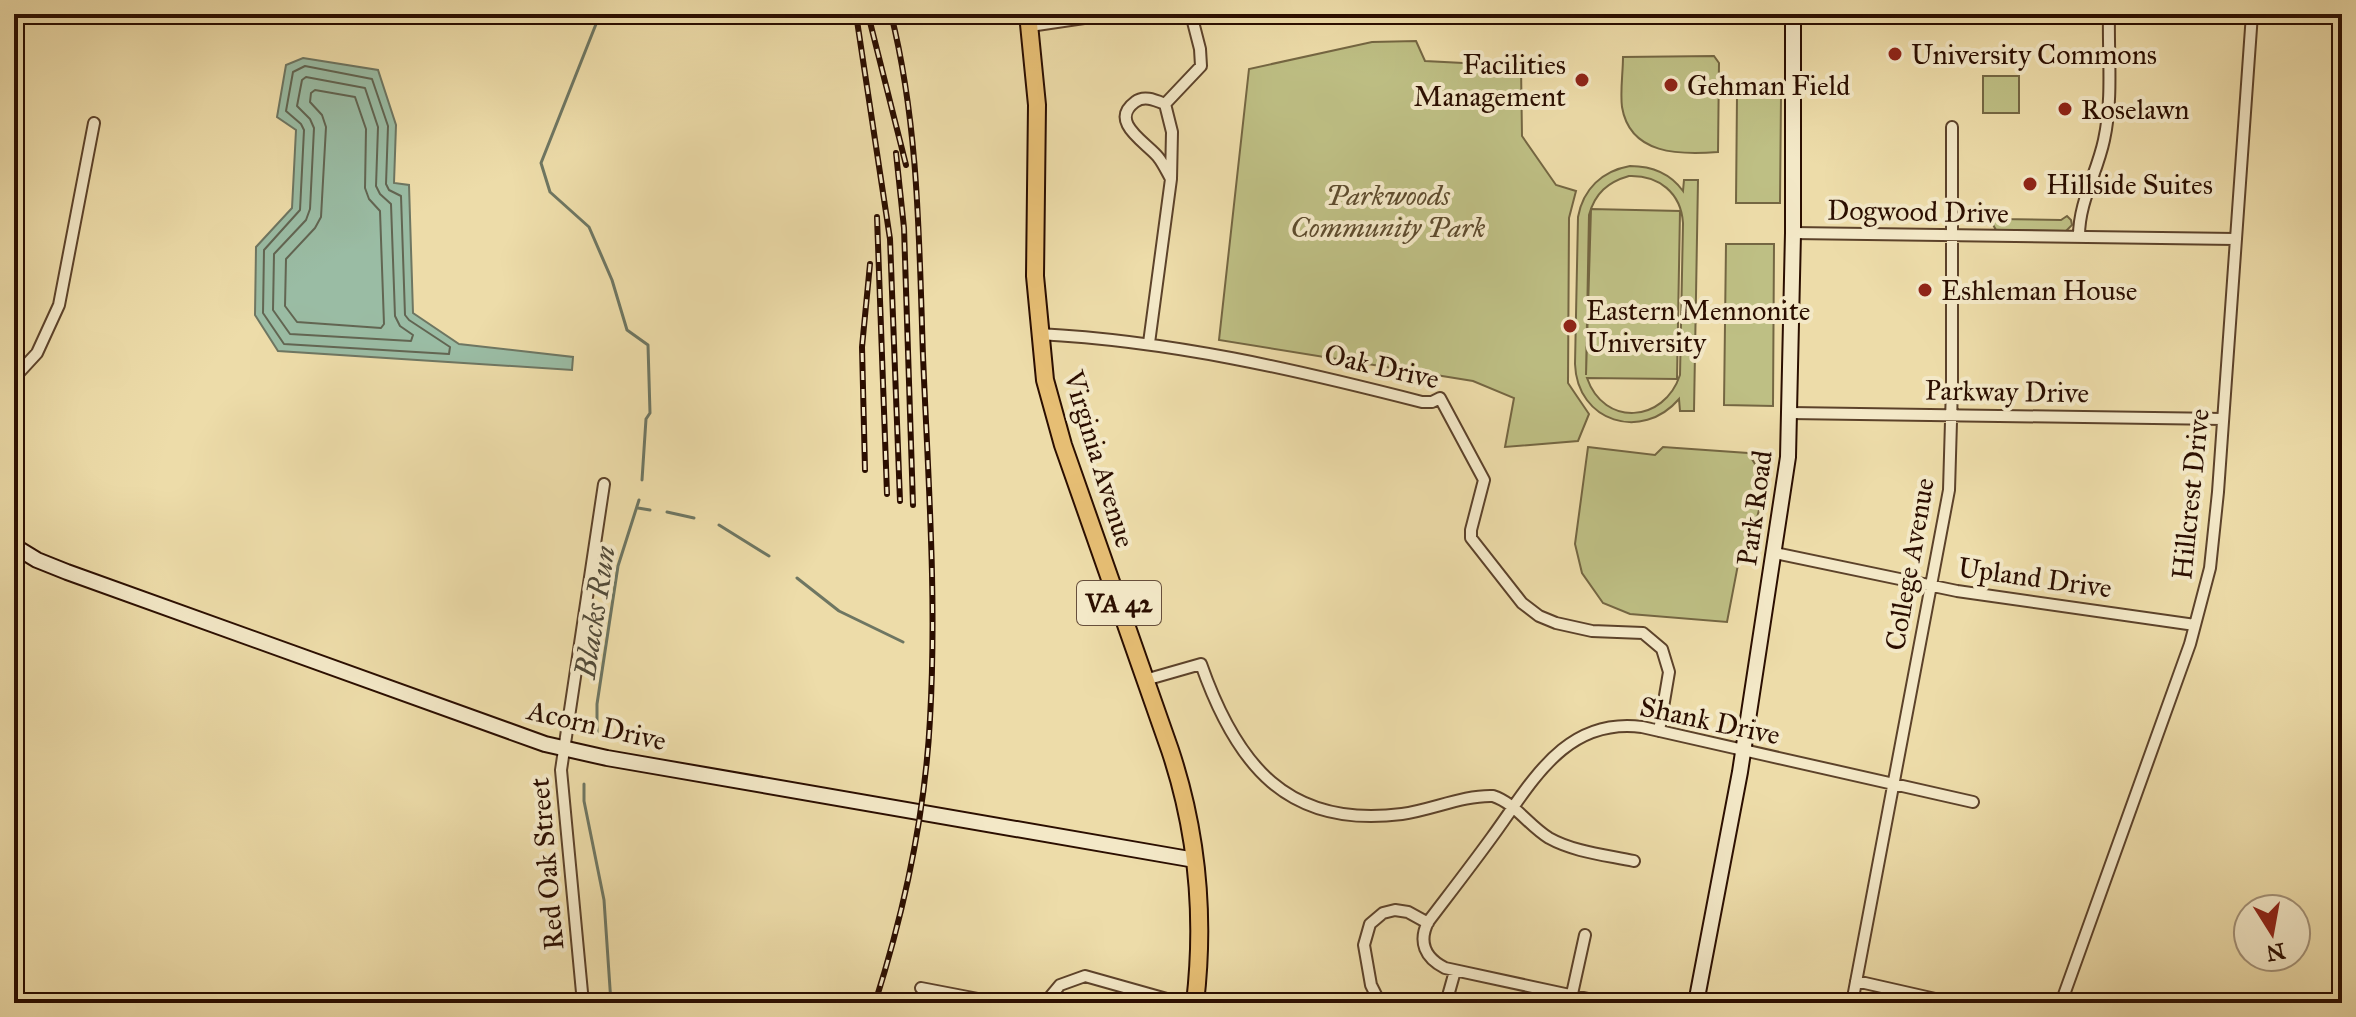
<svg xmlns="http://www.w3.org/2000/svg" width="2356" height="1017" font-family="'IM FELL Great Primer',serif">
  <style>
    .green { fill: #bebf84; stroke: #746642; stroke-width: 2; fill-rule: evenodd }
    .water { fill: #9abca4; stroke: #6e7662; stroke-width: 2 }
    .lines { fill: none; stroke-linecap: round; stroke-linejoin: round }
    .shore { stroke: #626552; stroke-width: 2 }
    .stream { stroke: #6e7662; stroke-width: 3 }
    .street-casing { stroke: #5c422a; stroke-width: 14 }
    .secondary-casing { stroke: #2b0e00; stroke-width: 18 }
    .primary-casing { stroke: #2b0e00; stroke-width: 20 }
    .street { stroke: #f3e8c7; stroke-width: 10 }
    .secondary { stroke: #f3e8c7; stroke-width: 14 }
    .primary { stroke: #e6be74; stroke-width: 16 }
    .rail-casing { stroke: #2b0e00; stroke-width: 6 }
    .rail { stroke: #f3e8c7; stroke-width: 3; stroke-dasharray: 9; stroke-linecap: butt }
    .poi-dot { fill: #8f2418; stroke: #f3e8c7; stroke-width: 3 }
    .labels { text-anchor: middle; stroke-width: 8; stroke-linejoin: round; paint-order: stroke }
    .shield { fill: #f3e8c7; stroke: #674f3c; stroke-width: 2 }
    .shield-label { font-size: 26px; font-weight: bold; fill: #2b0e00 }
    .poi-label { font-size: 28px; fill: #2b0e00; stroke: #f3e8c7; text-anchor: start }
    .park-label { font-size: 28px; font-style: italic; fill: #5e4c2e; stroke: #f3e8c7 }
    .street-label { font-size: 28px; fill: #2b0e00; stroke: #f3e8c7 }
    .water-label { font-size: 30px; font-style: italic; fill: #524b39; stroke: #f3e8c7 }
  </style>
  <rect width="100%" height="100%" fill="#eddca9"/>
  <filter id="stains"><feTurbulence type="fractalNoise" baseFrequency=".0025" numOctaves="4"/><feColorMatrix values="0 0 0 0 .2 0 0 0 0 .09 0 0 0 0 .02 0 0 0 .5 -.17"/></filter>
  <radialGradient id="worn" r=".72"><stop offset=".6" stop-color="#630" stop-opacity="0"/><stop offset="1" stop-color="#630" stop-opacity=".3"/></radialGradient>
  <path class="green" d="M1416,41L1425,61L1521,66L1522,136L1556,185L1576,191L1569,218L1568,383L1589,414L1578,441L1505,447L1514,398L1473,381L1219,340L1249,69L1372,42Z
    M1714,56L1719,63L1718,152C1680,155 1630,155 1622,107C1620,91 1623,73 1623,57Z
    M1983,76H2019V113H1983Z
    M1737,96H1781L1780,203H1736Z
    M1630,166C1652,166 1670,173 1683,191L1684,180H1698L1694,411H1680L1679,399C1642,442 1577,422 1575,364L1578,217C1583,189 1602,171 1630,166ZM1629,176C1659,175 1681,193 1683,223L1680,375C1664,423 1604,427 1587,378L1677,379L1680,211L1591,209L1586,375L1589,215C1595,193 1608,182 1629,176Z
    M1996,216L1999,219L2061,220L2067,216L2071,220L2072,225L2066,231L1996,230L1992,223Z
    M1726,244H1774L1773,406L1724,405Z
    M1588,447L1655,455L1663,447L1748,453L1766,481L1749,551L1741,549L1727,622L1630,614L1603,603L1582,573L1575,544Z"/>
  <path class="water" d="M303,58L378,70L396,125L394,183L409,185L413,313L459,344L573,357L572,370L278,351L255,315L256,247L292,208L296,130L277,117L286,65Z"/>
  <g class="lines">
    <path class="shore" d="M305,66L372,79L388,126L386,184L389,190L401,196L405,315L409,320L450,347L449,354L284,344L263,313L264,250L300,210L304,130L301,124L286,111L293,72Z
      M306,77L365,88L378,127L376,186L380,194L391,204L395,316L400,326L413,335L411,341L290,334L273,310L274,254L306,220L310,209L314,128L310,119L297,106L302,80Z
      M315,90L355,97L366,129L365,188L369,199L380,211L384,324L381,328L297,322L285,306L286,259L315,228L321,217L326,127L322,115L310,102L311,93Z"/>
    <path class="stream" d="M600,14L541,163L550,192L589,227L612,280L627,330L648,345L650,413L646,419L642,480
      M638,508L650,510
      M667,512L694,518
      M719,525L769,556
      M797,578L839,611L903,642
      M597,732V704L618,566L639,500
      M584,784V801L604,900L611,1003"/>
    <g class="street-casing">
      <path id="street" d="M1030,26L1111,14
        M1165,104L1201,66L1200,49L1191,14
        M1793,233L2235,239
        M2079,236C2079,202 2097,173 2104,140C2113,99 2108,55 2109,14
        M1039,334C1172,341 1293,369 1422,402H1432L1440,398L1484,480L1471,530V538L1522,603L1539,616L1556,623L1592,631L1643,633L1662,649L1669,672L1659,731
        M1149,343L1171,179C1167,172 1163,163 1158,157C1147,143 1108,122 1135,102C1144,95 1155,100 1165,104L1172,132L1171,179
        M14,378L37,353L59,305L94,123
        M1790,413L2223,419
        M1775,553L1957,591L2195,625
        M1145,680L1201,664C1236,764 1287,829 1402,814C1432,810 1463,795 1493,796C1515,803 1529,826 1549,838C1574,852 1606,855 1634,861
        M1856,981L1953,1003
        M921,988L999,1003
        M583,1003L561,770L604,484
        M1045,1003L1060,985L1085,976L1181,1003
        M1380,1003L1371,985L1364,945L1370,924L1383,913L1395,910L1408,912L1428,923
        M1446,1003L1455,971
        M1570,1003L1585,935
        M1607,1003L1445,968C1425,958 1418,942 1428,922C1450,893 1471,866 1492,837C1531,784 1564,717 1642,727L1973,802
        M1852,1003L1949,490L1952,387V127
        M2061,1003L2190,644L2210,568L2218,492L2252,14"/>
    </g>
    <g class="secondary-casing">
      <path id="secondary" d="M14,546L37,560L67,572L545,744L607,758L1195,860
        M1696,1003L1740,772L1788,457L1793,233V14"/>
    </g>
    <g class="primary-casing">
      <path id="primary" d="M1028,14L1037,105L1035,276L1045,380L1063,445L1170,750C1197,831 1205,918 1195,1003"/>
    </g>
    <use href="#street" class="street"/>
    <use href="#secondary" class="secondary"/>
    <use href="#primary" class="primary"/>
    <g class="rail-casing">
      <path id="rail" d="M856,14L890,239L900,501
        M868,14L906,165
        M896,153L904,228L913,505
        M877,217L887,494
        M865,470L862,347L870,264
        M875,1003C904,912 925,814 930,719C937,598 928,477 923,356C919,242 919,126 891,14"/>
    </g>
    <use href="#rail" class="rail"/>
  </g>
  <g class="poi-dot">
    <circle cx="1895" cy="54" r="8"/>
    <circle cx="1582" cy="80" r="8"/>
    <circle cx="1671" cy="85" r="8"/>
    <circle cx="2065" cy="109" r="8"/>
    <circle cx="2030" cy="184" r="8"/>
    <circle cx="1925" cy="290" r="8"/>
    <circle cx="1570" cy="326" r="8"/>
  </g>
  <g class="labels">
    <rect class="shield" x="1077" y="581" width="84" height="44" rx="6"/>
    <g class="shield-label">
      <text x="1119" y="612">VA 42</text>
    </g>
    <g class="poi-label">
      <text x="1911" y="64">University Commons</text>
      <text x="1566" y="74" text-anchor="end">Facilities<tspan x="1566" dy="32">Management</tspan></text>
      <text x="1687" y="95">Gehman Field</text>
      <text x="2081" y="119">Roselawn</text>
      <text x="2046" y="194">Hillside Suites</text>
      <text x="1941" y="300">Eshleman House</text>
      <text x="1586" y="320">Eastern Mennonite<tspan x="1586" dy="32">University</tspan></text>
    </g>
    <g class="park-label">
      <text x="1388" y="205">Parkwoods<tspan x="1388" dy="32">Community Park</tspan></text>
    </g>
    <g class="street-label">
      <text transform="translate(1918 211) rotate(1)" y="10">Dogwood Drive</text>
      <text transform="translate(1382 366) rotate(13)" y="10">Oak Drive</text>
      <text transform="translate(2007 391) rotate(1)" y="10">Parkway Drive</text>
      <text transform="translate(1100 459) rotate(73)" y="10">Virginia Avenue</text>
      <text transform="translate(2190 494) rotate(-84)" y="10">Hillcrest Drive</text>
      <text transform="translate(1754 508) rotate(-82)" y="10">Park Road</text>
      <text transform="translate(1909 564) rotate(-80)" y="10">College Avenue</text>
      <text transform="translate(2035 577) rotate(8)" y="10">Upland Drive</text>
      <text transform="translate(1710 720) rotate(12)" y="10">Shank Drive</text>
      <text transform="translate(597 725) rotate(13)" y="10">Acorn Drive</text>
      <text transform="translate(546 864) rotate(-95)" y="10">Red Oak Street</text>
    </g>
    <g class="water-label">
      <text transform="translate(595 612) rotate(-81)" y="10">Blacks Run</text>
    </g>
  </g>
  <rect width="2356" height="1017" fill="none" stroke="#eddca9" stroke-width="48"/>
  <rect x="16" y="16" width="2324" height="985" fill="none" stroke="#2b0e00" stroke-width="4"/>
  <rect x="24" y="24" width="2308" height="969" fill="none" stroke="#2b0e00" stroke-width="2"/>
  <g transform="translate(2272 933) rotate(169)"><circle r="38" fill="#f3e8c7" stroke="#a39177" stroke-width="2"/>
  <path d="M0-6L14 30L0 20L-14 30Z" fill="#8f2418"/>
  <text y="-12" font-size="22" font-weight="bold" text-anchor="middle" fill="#2b0e00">N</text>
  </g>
  <rect width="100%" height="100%" filter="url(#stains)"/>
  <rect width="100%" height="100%" fill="url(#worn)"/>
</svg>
